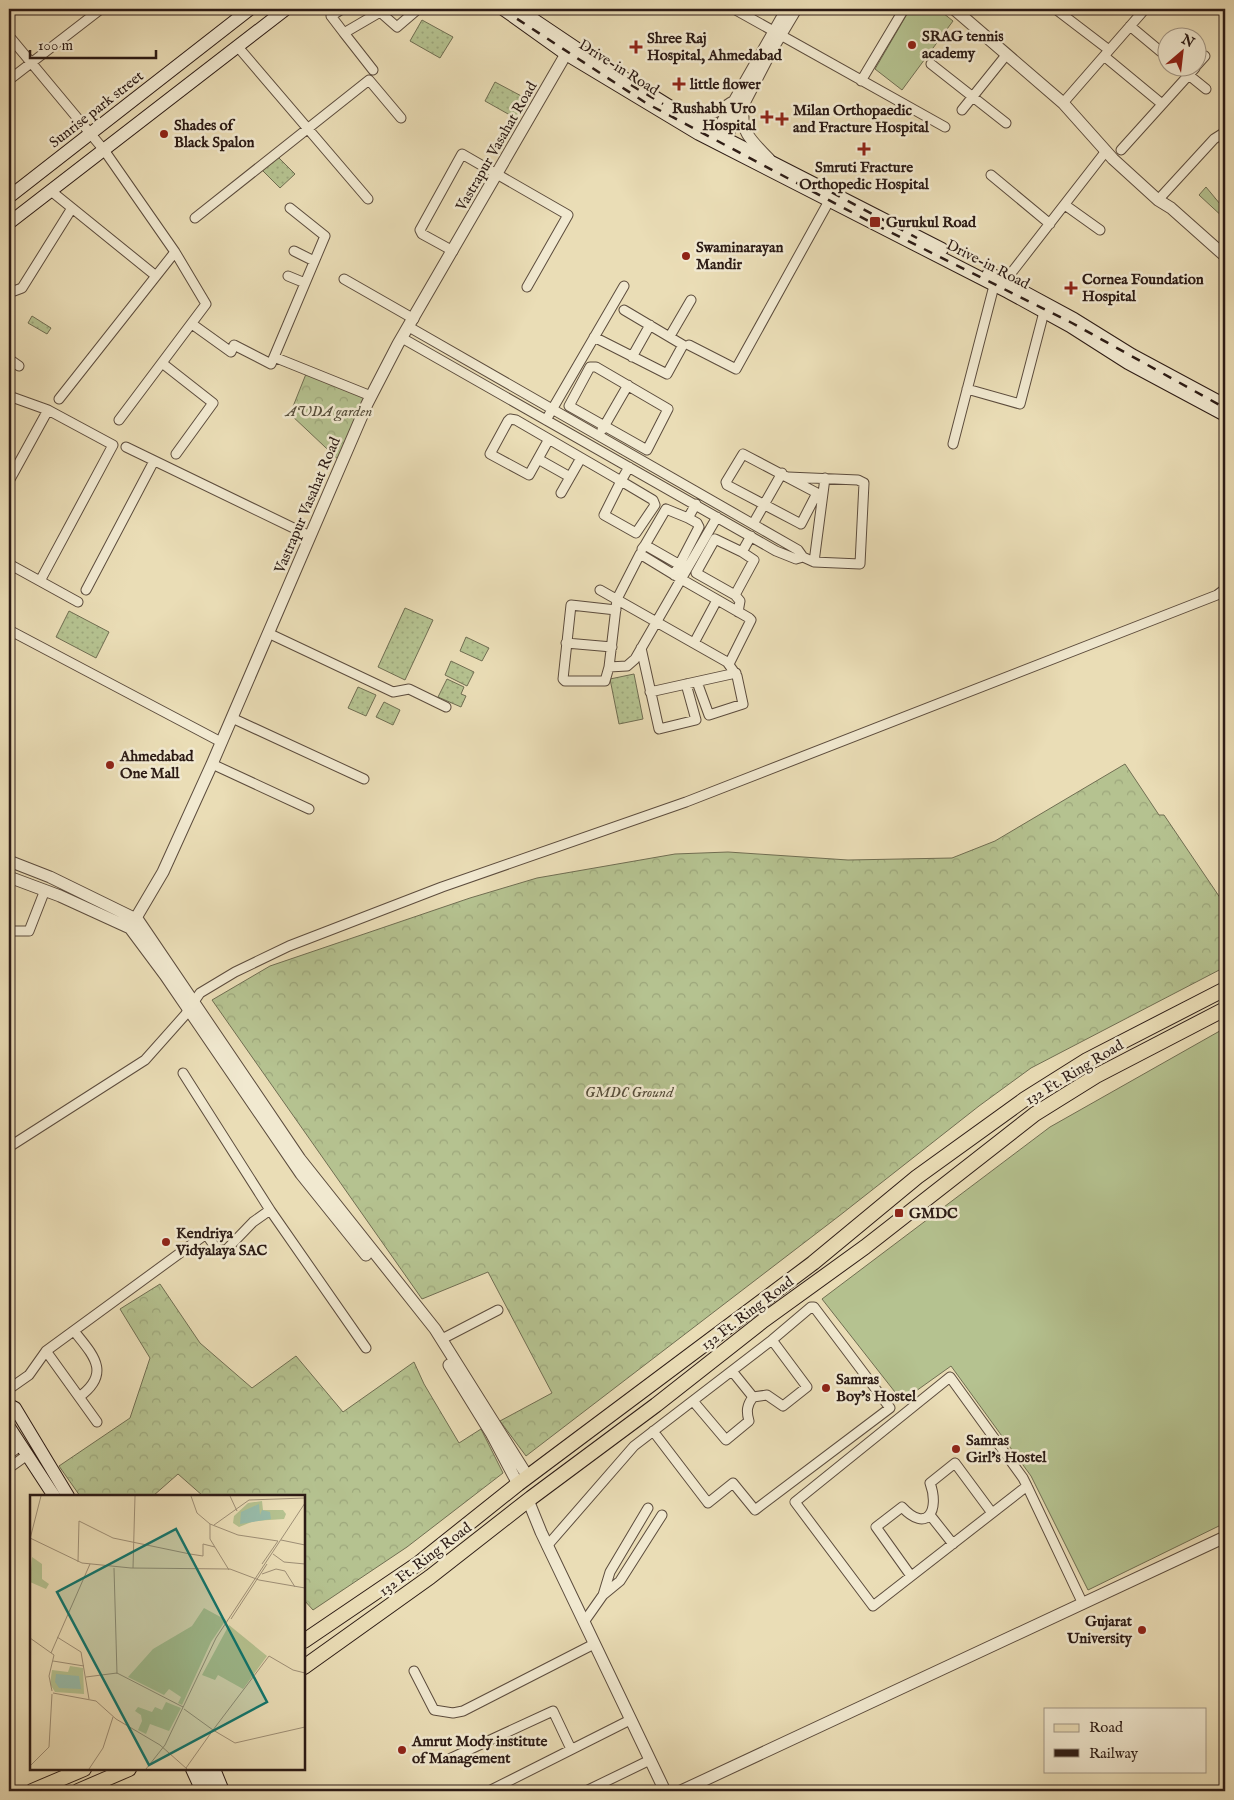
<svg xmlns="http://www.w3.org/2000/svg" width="1234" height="1800" font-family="'IM FELL English',serif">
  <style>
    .grass { fill: url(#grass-dots); stroke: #706e52 }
    .forest { fill: url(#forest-crowns); stroke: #706e52 }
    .pitch { fill: #b5c290; stroke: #706e52 }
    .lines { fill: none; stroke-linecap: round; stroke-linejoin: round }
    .minor-casing { stroke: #5c4c3d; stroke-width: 11 }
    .tertiary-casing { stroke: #5c4c3d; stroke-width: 13 }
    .secondary-casing { stroke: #2c1b15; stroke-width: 14 }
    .primary-casing { stroke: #2c1b15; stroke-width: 16 }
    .minor { stroke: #f1e9d0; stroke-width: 9 }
    .tertiary { stroke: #f1e9d0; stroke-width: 11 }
    .secondary { stroke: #f1e9d0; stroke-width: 12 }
    .primary { stroke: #eaddb6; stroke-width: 14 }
    .rail { stroke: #2c1b15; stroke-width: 2.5; stroke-dasharray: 9 9; stroke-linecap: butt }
    .poi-dot { fill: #8f2418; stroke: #f1e9d0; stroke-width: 2 }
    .labels { text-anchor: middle; stroke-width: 5; stroke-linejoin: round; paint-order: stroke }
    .poi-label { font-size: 15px; font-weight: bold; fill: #2c1b15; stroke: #f1e9d0; text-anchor: start }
    .street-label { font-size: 15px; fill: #2c1b15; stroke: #f1e9d0 }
    .park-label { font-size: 15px; font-style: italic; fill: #554d3a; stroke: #f1e9d0 }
    .inset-road { fill: none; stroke: #9e8f76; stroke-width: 1 }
    .view { fill: #0f766e; fill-opacity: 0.15; stroke: #0f766e; stroke-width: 2.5 }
    .inset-edge { fill: none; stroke: #2c1b15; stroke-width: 2.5 }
  </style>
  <defs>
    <pattern id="grass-dots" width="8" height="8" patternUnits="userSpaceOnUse" patternTransform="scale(1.25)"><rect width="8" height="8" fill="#b5c290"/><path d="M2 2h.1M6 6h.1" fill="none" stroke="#9ca67b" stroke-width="1.8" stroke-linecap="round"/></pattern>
    <pattern id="forest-crowns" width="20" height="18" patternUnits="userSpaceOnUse" patternTransform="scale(1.25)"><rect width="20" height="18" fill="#b5c290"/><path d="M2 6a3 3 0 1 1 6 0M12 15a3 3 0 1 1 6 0" fill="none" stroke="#9ca67b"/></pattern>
  </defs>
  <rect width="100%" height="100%" fill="#eaddb6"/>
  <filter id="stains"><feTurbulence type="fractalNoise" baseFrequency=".004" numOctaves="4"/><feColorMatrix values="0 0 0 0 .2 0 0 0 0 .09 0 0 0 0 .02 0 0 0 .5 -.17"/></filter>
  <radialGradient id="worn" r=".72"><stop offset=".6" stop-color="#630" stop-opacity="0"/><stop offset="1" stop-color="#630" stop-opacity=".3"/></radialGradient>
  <path class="grass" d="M422,20L453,37L440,58L410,41Z
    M495,82L527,99L517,119L485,101Z
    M276,155L295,174L280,188L261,169Z
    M32,316L51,328L47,334L28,323Z
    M405,608L433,620L405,680L378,667Z
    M69,611L109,632L96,658L56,637Z
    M466,637L489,648L482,661L460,651Z
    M451,661L474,672L467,686L445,675Z
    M634,674L643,719L619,724L610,679Z
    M447,679L464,687L461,694L466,696L461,707L438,697Z
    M358,687L376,695L366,716L348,708Z
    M384,702L400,710L393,725L376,717Z"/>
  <path class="forest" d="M1206,187L1225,210V219L1199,195Z
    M306,374L366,391L342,463L290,414Z
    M1125,764L1159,815H1164L1225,905V967L1031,1068L979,1106L839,1216L526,1456L500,1421L552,1393L488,1272L422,1299L212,1000L270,966L470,898L537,878L675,854L728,852L848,860L952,858L995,841Z
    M160,1284L200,1343L252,1388L296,1356L343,1412L414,1362L424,1384L459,1443L481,1429L503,1473L407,1547L313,1610L304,1600V1496H203L178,1474L153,1496H80L59,1466L130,1418L150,1358L120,1309Z"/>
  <path class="pitch" d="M910,9H938L953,21L902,90L875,69Z
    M1225,1028V1523L1088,1590L1031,1476L951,1366L902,1401L822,1299L1050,1127Z"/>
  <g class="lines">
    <g class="minor-casing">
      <path id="minor" d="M342,9L331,16L344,33L380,12L397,27L418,9
        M734,9L945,127
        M1058,11L1109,50
        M1130,26L1166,56
        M344,33L373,70
        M9,36L104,150L175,252L206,304L119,420
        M238,47L368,199
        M1104,56L1162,104
        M931,64L1006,123
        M1196,66L1205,56
        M1180,68L1206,89
        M9,80L101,9
        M861,81L904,9
        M1063,103L1145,9
        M962,110L1007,54
        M1121,150L1195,68
        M991,175L1050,224
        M51,191L156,276
        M1158,200L1214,139L1225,132
        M1065,205L1100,230
        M195,218L369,80L401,118
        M294,251L314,261
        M453,251L422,234L420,230L462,154L568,215L527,287
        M288,276L305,283
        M344,279L414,319
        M1005,281L1106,151
        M9,287L14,291L22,288L72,208
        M192,324L231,352L234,345L271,364L325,236L290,208
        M409,327L798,550L803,557L814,562L860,564L864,483L858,480L788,477
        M670,336L691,300
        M594,337L667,374L683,345L624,310
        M402,338L776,551L796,559L803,557
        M689,345L736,369L829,201
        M274,357L371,396
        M632,357L650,325
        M9,359L19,366
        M162,363L213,403L176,454
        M590,367H596L668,409L647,450L569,406Z
        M967,389L1020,404L1044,312
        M9,396L48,410L9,481
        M59,399L175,252
        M546,420L624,286
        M602,430L628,385
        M549,439L529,475L490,454L508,421L510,419L516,420L621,481L604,515L636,533L655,505L653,500L621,481L629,467
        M953,444L995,282
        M126,447L310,536
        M743,454L817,493L801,524L727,485L726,482Z
        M538,459L570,477
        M561,493L581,458
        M717,517L635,659L627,666L609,667L617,599L640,554L681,579L749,618L751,620L729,664
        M753,524L782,473
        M645,545L666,509L688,518
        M642,549L645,545L680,565
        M742,552L715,539L696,573L735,595L754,560L742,552L751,536
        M814,562L825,478
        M9,564L78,602
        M674,575L699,527L697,523L688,518L696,504
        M40,581L113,445L48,410
        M86,590L154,461
        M600,590L727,662L737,676L743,704L709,715L697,682
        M735,595L740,601L738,612
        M9,630L221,742
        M268,633L393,692L409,689L446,707
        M566,643L612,647
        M694,643L717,600
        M641,648L659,729L696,720L686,684
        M609,667L605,681H565L563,679L571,605L616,610
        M650,692L736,673
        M232,718L364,779
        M212,764L309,809
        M9,934L11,931H29L45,890
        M183,1073L270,1210
        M9,1147L145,1060L185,1015L200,993L235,972L289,946L442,887L686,802L1217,595L1225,589
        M74,1331C93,1355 112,1373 79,1397
        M442,1339L498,1310
        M46,1351L97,1422
        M732,1371L753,1397
        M9,1389L29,1375L46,1351L206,1234C212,1242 215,1251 226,1250L253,1222L270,1210L366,1348
        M693,1401L726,1440L749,1421C746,1411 747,1405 753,1397L767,1395L783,1406L807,1387L772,1340
        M9,1454L16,1449
        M9,1468L23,1458
        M1027,1486L873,1606L795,1502L950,1377L1023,1478L1027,1486L1083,1604
        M930,1515L953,1544
        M547,1546L634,1446L772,1340L811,1307H814L890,1408L755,1510L733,1483L708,1503L653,1431
        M911,1576L876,1527L902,1507C927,1534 940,1510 930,1483L955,1463L992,1513
        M603,1595L610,1572L648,1508
        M584,1622L603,1595L620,1581L662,1515
        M414,1671L434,1710L453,1713L463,1711L594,1644
        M449,1759L553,1711L571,1749
        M489,1791L630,1720
        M586,1791L650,1760"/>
    </g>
    <g class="tertiary-casing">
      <path id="tertiary" d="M954,9L1063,103L1113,159L1158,200L1171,208L1225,256
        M743,109C741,134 753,142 769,159
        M681,114C701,115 714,116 731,103
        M716,133L787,9
        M726,138L771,51L796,9
        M9,861L50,877L138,920L300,1159L435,1329L528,1477
        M9,877L60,896L130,928L165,975L301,1174L366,1255
        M130,928L163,872L212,764L367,404L398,344L566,54
        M449,1365L491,1433L518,1484
        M528,1500L541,1532L665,1791
        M681,1791L1225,1537"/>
    </g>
    <g class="secondary-casing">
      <path id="secondary" d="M503,9L566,54L699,134L1008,292L1070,326L1128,363L1225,415
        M518,9L576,48L703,127L942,249
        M9,197L250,9
        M9,223L286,9
        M989,273L1074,319L1132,355L1225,405
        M9,1405L15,1408L68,1496
        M9,1427L54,1496
        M192,1769L202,1791
        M202,1769L211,1791
        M214,1769L223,1791"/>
    </g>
    <g class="primary-casing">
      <path id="primary" d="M304,1641L419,1563L518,1484L813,1263L917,1177L1025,1099L1087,1060L1225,989
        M304,1667L430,1577L531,1498L656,1405L764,1320L865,1247L1035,1114L1096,1076L1225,1009
        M32,1791L84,1769
        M78,1791L129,1769"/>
    </g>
    <use href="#minor" class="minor"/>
    <use href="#tertiary" class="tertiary"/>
    <use href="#secondary" class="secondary"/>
    <use href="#primary" class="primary"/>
    <path class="rail" d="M502,9L646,103L874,224L1072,323L1225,408
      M631,85L663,104
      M816,184L917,238"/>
  </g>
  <g class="poi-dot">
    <circle cx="912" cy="45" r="5"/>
    <path d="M633.5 39.5h5v5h5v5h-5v5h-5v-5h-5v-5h5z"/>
    <path d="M676.5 76.5h5v5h5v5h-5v5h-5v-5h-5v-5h5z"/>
    <path d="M764.5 109.5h5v5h5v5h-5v5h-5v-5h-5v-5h5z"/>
    <path d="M779.5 111.5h5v5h5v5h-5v5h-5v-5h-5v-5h5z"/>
    <circle cx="164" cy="134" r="5"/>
    <path d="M861.5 141.5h5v5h5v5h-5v5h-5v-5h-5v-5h5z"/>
    <rect x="869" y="216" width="12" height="12" rx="2.5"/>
    <circle cx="686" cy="256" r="5"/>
    <path d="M1068.5 280.5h5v5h5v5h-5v5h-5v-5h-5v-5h5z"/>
    <circle cx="110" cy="765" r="5"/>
    <rect x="894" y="1208" width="10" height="10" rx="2.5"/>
    <circle cx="166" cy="1242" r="5"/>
    <circle cx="826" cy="1388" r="5"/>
    <circle cx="956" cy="1449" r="5"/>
    <circle cx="1142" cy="1630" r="5"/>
    <circle cx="402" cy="1750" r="5"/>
  </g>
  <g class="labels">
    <g class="poi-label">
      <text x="922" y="41">SRAG tennis<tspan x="922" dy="17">academy</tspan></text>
      <text x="647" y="43">Shree Raj<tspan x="647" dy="17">Hospital, Ahmedabad</tspan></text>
      <text x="690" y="89">little flower</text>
      <text x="756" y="113" text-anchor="end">Rushabh Uro<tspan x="756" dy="17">Hospital</tspan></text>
      <text x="793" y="115">Milan Orthopaedic<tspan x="793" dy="17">and Fracture Hospital</tspan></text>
      <text x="174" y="130">Shades of<tspan x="174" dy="17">Black Spalon</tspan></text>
      <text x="864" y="172" text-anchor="middle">Smruti Fracture<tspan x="864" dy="17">Orthopedic Hospital</tspan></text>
      <text x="886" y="227">Gurukul Road</text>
      <text x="696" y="252">Swaminarayan<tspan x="696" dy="17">Mandir</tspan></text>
      <text x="1082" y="284">Cornea Foundation<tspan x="1082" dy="17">Hospital</tspan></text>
      <text x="120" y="761">Ahmedabad<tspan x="120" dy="17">One Mall</tspan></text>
      <text x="909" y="1218">GMDC</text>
      <text x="176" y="1238">Kendriya<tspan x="176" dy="17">Vidyalaya SAC</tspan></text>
      <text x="836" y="1384">Samras<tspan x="836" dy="17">Boy's Hostel</tspan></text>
      <text x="966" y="1445">Samras<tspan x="966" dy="17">Girl's Hostel</tspan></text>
      <text x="1132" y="1626" text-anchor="end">Gujarat<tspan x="1132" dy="17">University</tspan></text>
      <text x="412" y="1746">Amrut Mody institute<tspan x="412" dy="17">of Management</tspan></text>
    </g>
    <g class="street-label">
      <text transform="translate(619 67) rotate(32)" y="5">Drive-in Road</text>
      <text transform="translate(96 109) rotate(-38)" y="5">Sunrise park street</text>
      <text transform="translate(496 146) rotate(-60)" y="5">Vastrapur Vasahat Road</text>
      <text transform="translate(988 264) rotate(27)" y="5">Drive-in Road</text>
      <text transform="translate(307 505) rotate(-67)" y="5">Vastrapur Vasahat Road</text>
      <text transform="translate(1074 1072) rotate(-31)" y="5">132 Ft. Ring Road</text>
      <text transform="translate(747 1313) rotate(-37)" y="5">132 Ft. Ring Road</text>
      <text transform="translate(425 1559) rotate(-37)" y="5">132 Ft. Ring Road</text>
    </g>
    <g class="park-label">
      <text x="329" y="416">AUDA garden</text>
      <text x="629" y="1097">GMDC Ground</text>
    </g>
  </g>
  <g transform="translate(30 1495)">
    <rect width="275" height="275" fill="#eaddb6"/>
    <path d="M232,6L233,15H253L256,19L254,24L224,26L209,32L203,28L204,21L218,8ZM2,62L12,69V84L19,89L16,94L0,87ZM174,113L196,125L181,147L152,210L148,208L151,202L139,194L134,200L98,182L123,154L162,131ZM40,171L53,173L54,199L25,197L20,189L22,175L38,177ZM136,207L151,213L139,236L120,229L116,239L108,235L112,226L111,220L105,216L108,212L122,217L125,212L132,215Z" fill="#b5c290"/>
    <path d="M199,130L237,161L213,194L188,180L185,185L172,180Z" fill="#b5c290"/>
    <path d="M229,9L230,20L232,15L240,17L241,24L210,29L211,17ZM26,179L49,181L51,194L29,193L25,187Z" fill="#98bcaa"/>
    <path class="inset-road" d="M161,1L167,18L180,29L208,40L248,46M200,1L207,16M180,29V44L199,75M184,30L219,5L275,3M0,43L52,68L101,73L200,74L229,85L275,93M0,44L11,1M251,45L275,50M243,59L254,67L275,69M48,67L49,26L83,43L160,59L173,61V49L185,52M232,69L248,46M84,73L87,179M103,73L105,1M232,79L246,74L255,76L265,92M201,124L237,69M27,142L51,157L59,204M0,143L24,160L19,181L22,196M21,158L60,69M23,166L54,171M56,182L87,178L153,212M23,198L66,206L86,224L130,250L157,274M154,214L183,235L239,161L263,175L275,178M0,271L19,252L22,199M156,273L183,235L205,248L275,232M59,274L73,253L83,222M116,274L135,250L186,143L275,8"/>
    <path class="view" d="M146,34L237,207L119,270L27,97Z"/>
    <rect width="275" height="275" class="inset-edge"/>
  </g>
  <rect width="1234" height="1800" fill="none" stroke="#eaddb6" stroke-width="30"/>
  <rect x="10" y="10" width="1214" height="1780" fill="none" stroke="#2c1b15" stroke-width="2.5"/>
  <rect x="15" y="15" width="1204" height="1770" fill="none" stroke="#2c1b15"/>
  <rect x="1044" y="1708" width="162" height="65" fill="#f1e9d0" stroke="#a29785"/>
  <rect x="1054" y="1724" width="25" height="8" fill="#eaddb6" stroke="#a29785"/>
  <text x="1089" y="1732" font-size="15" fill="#2c1b15">Road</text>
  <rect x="1054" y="1749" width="25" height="8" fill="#2c1b15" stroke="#a29785"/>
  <text x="1089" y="1758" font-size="15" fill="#2c1b15">Railway</text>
  <g transform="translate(1182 52) rotate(28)"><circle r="24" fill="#f1e9d0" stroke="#a29785"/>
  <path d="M0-4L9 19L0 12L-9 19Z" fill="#8f2418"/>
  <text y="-8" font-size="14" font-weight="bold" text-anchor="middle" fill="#2c1b15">N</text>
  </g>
  <path d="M30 50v8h126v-8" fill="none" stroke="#2c1b15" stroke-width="2.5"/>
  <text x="38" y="50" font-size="15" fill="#2c1b15" stroke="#f1e9d0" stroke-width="4" paint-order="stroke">100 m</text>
  <rect width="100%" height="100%" filter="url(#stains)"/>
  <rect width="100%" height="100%" fill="url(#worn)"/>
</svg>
